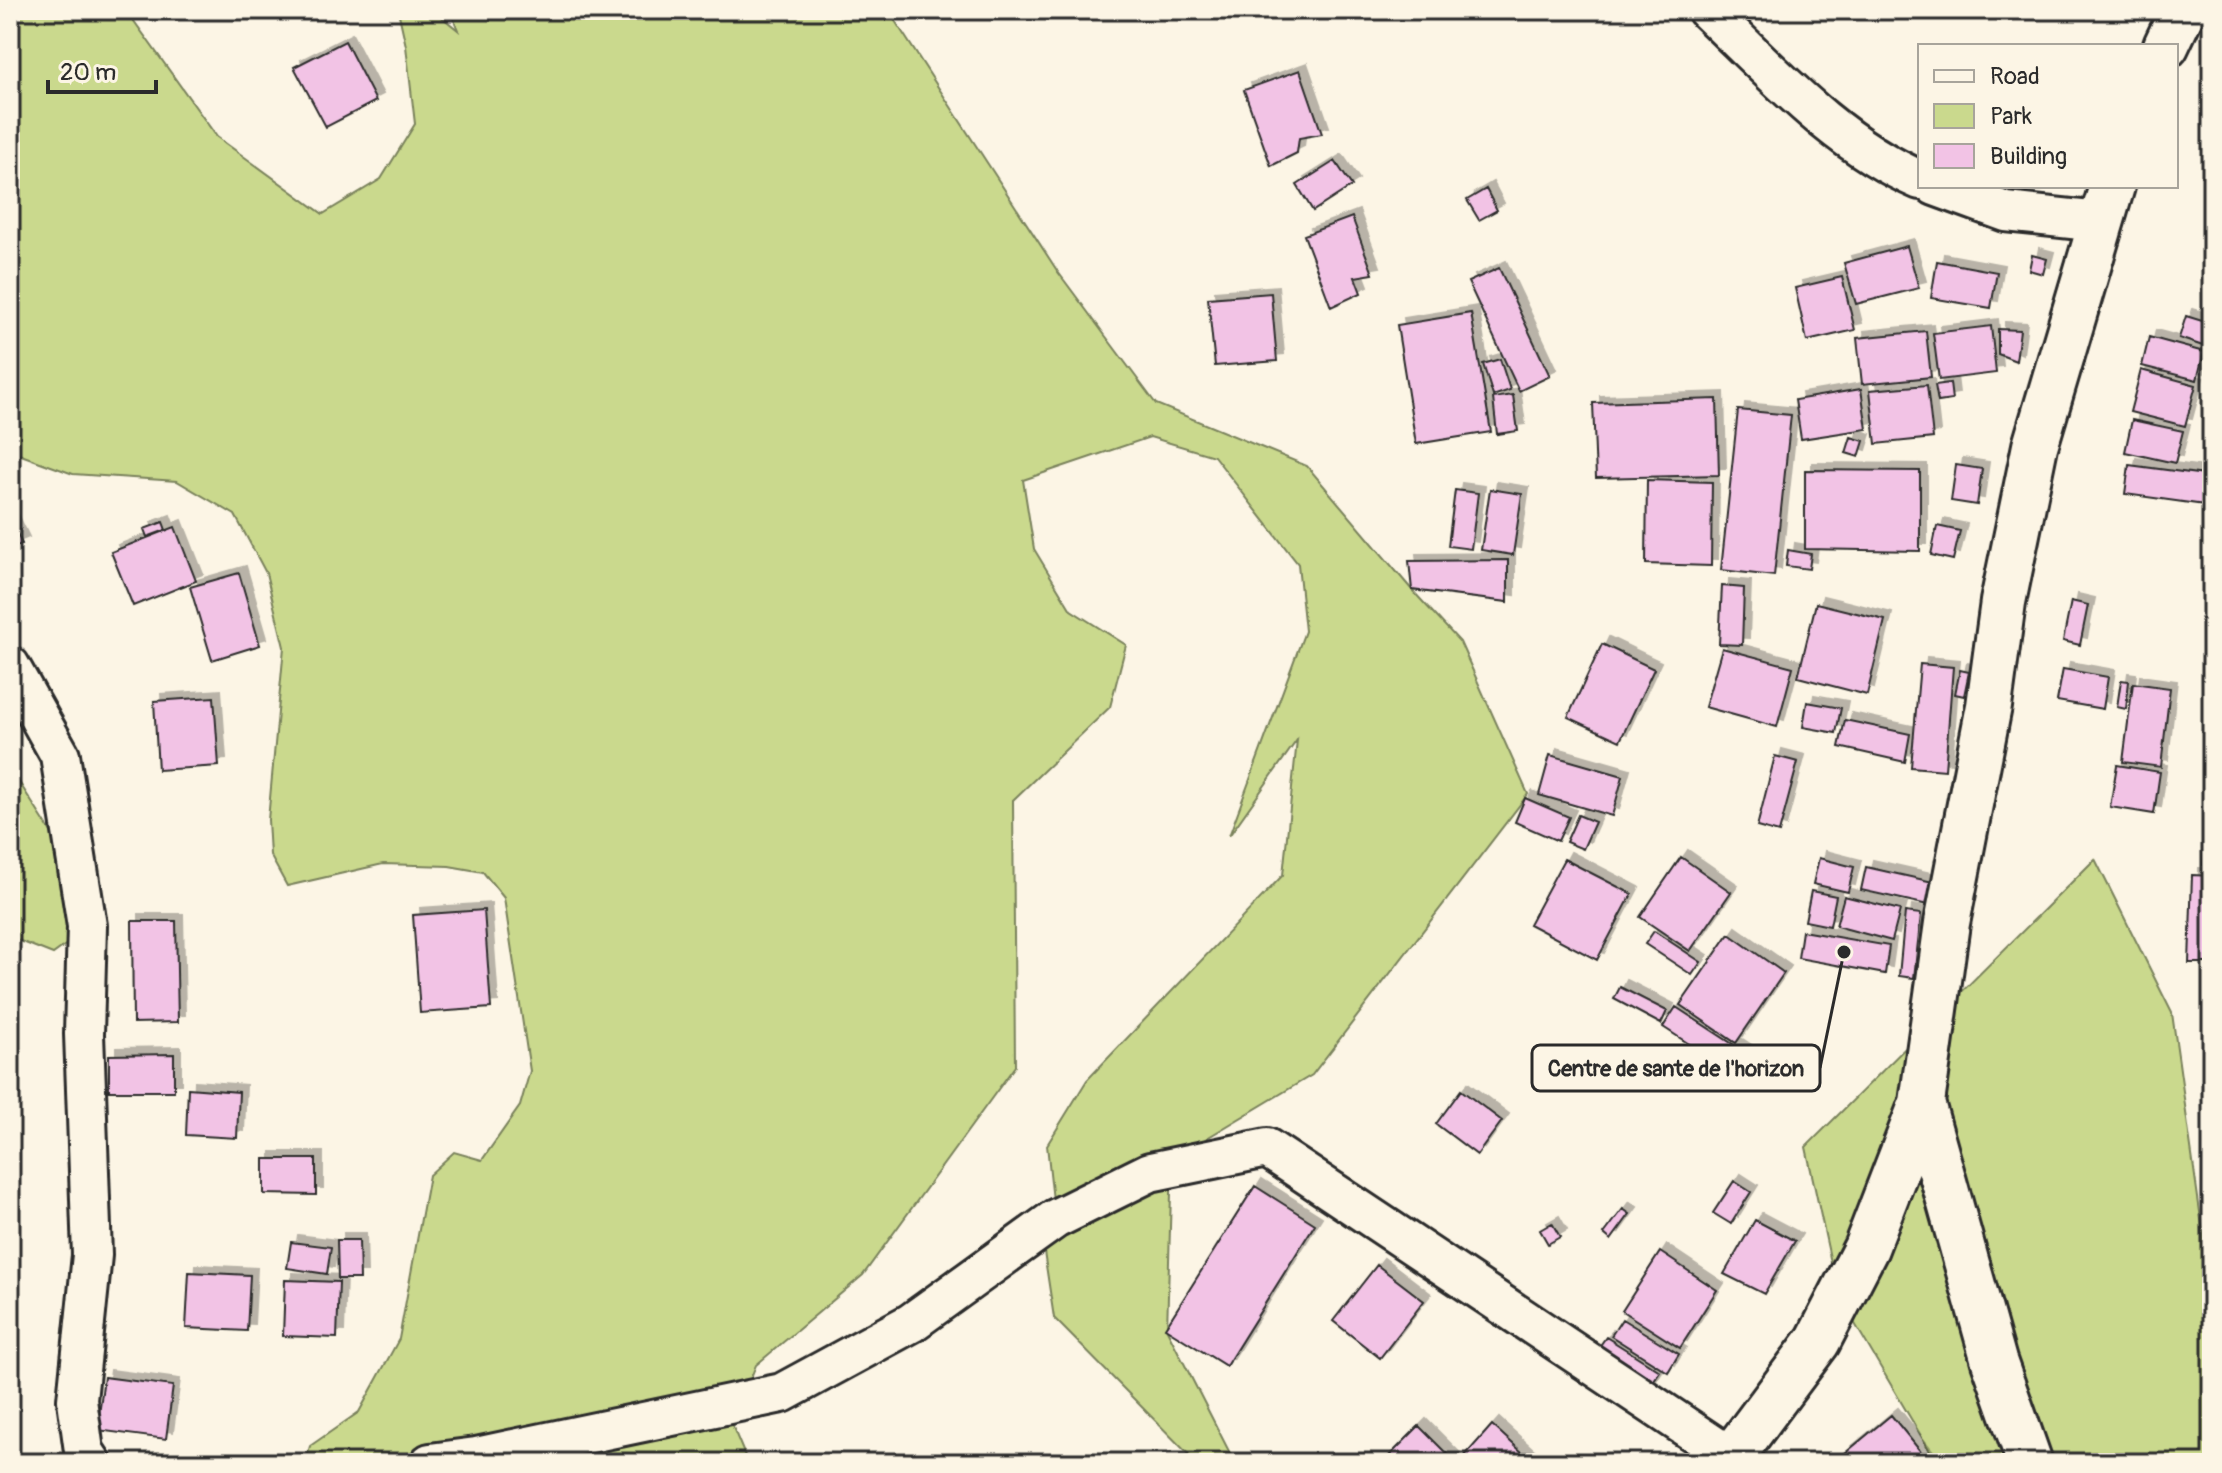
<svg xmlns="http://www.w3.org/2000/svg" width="2222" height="1473" font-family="Pangolin,sans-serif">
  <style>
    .green { fill: #cad98d; stroke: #7a825c; stroke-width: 2 }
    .building { fill: #f2c3e5; stroke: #2b2b2b; stroke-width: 2; filter: url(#shadow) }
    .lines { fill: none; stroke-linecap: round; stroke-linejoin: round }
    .street-casing { stroke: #2b2b2b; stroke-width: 44 }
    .secondary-casing { stroke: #2b2b2b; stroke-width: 50 }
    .street { stroke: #fcf5e5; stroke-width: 38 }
    .secondary { stroke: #fcf5e5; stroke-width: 44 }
    .leader { fill: none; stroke: #2b2b2b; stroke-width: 3 }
    .callout-dot { fill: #2b2b2b; stroke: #fcf5e5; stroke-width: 3 }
    .callout { fill: #fcf5e5; stroke: #2b2b2b; stroke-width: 3 }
    .callout-label { font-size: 22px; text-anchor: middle; font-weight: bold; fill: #2b2b2b }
  </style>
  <defs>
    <filter id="shadow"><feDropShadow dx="7" dy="-7" stdDeviation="0" flood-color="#0004"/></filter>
  </defs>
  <rect width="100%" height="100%" fill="#fcf5e5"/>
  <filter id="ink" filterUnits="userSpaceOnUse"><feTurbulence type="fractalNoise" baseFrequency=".0125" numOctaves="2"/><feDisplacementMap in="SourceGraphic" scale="16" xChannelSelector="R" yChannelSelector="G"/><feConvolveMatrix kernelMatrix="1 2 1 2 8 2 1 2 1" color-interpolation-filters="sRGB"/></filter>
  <g filter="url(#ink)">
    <path class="green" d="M10,10H126L217,137L323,214L381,179L415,124L406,46L398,10H433L458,30L450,10H888L1058,272L1156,404L1307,466L1412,590L1460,642L1528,794L1312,1075L1172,1159L1167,1330L1235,1463H1197L1054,1318L1044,1252L1055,1219L1047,1145L1087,1080L1283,875L1297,740L1229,836L1305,631L1298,564L1214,456L1150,437L1023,480L1034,549L1071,610L1126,645L1110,707L1013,800L1015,1066L863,1275L756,1365L732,1425L748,1463H305L310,1446L359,1412L399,1339L429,1175L454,1152L482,1160L520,1106L530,1071L504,898L483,872L449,866L383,864L287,886L270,855L268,820L284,647L266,573L235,515L177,481L73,474L10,451V203H16L10,146Z
      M10,768L74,868L79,935L53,954L10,937Z
      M2095,859L2172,1013L2208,1269L2212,1273V1463H1937L1838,1295L1806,1147Z"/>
    <path class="building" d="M345,41L376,101L326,127L294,67Z
      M1300,70L1322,134L1299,138L1297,153L1271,166L1244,90Z
      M1335,161L1352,186L1313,211L1297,185Z
      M1486,189L1497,210L1479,220L1467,200Z
      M1352,217L1373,274L1355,277L1361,293L1331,307L1304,235Z
      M1907,246L1919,288L1856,304L1844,263Z
      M2032,255L2047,259L2043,274L2029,270Z
      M1937,261L1997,272L1991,308L1931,298Z
      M1499,268L1550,376L1519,391L1468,282Z
      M1842,277L1855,330L1807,341L1795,288Z
      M1271,293L1277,361L1215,366L1208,298Z
      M1471,313L1491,432L1416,444L1397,325Z
      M2186,316L2212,324V349L2179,338Z
      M1991,326L1996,373L1939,380L1933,333Z
      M1998,329L2020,330L2016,361L1998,354Z
      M1926,331L1931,377L1862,384L1857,338Z
      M2149,337L2204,352L2197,380L2142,366Z
      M1500,359L1510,390L1493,396L1483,364Z
      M2141,370L2196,385L2185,426L2130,412Z
      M1950,383L1952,400L1938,402L1935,385Z
      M1927,385L1933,438L1876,444L1870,390Z
      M1861,389L1867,429L1801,439L1795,400Z
      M1513,395L1518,431L1497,434L1493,398Z
      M1717,399L1719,475L1596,478L1593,403Z
      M1738,410L1791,415L1774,576L1721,570Z
      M2132,420L2183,431L2175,463L2125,452Z
      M1851,437L1864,441L1859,457L1846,453Z
      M1956,465L1982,469L1977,505L1951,501Z
      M2129,465L2212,476V506L2125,494Z
      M1805,470L1920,471V551L1805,549Z
      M1647,480L1712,482L1711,566L1646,564Z
      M1490,489L1522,494L1513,555L1481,550Z
      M1455,490L1478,493L1471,549L1448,546Z
      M10,519L22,544L10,549Z
      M163,522L166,530L147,537L144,529Z
      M1937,526L1960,531L1953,560L1931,555Z
      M175,527L196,581L133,606L111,552Z
      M1788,550L1811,554L1809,569L1786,566Z
      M1508,560V602L1412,590L1409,561Z
      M239,573L260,645L212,660L190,587Z
      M1722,586L1744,588L1742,645L1719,644Z
      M2071,601L2088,605L2080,645L2063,641Z
      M1816,603L1885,620L1867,695L1798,677Z
      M1602,644L1654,669L1620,741L1568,717Z
      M1722,648L1793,667L1777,727L1705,707Z
      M1920,664L1953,667L1945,770L1911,767Z
      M2063,669L2108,677L2103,709L2057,701Z
      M1960,670L1969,672L1964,696L1955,694Z
      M2121,680L2129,681L2126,709L2117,707Z
      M2133,683L2170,688L2161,767L2123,762Z
      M214,697L219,766L158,770L154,701Z
      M1807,702L1841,708L1836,733L1803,727Z
      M1845,720L1910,734L1905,762L1839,747Z
      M1550,755L1623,776L1612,816L1539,795Z
      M1775,756L1798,762L1779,833L1757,827Z
      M2117,765L2160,772L2154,814L2110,807Z
      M1525,798L1569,817L1558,841L1515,822Z
      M1578,815L1595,822L1583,849L1566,842Z
      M2204,844H2212V866L2203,865Z
      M1681,857L1731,892L1690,951L1640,917Z
      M1819,858L1854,867L1848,892L1813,884Z
      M1564,859L1632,894L1597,960L1529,924Z
      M1866,867L1933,882L1928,905L1861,890Z
      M2192,875L2212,876V963H2189Z
      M1811,891L1836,896L1830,926L1805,921Z
      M1844,896L1900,910L1892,941L1836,926Z
      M484,910L491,1008L420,1013L413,915Z
      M1905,912L1921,914L1914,978L1899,976Z
      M132,921H176L178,1022L133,1023Z
      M1654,931L1701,962L1692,975L1645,944Z
      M1802,931L1889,946L1885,974L1798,958Z
      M1729,934L1784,973L1736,1043L1680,1005Z
      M1620,987L1667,1011L1661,1024L1614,999Z
      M1676,1007L1763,1064L1751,1084L1663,1027Z
      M174,1054V1091H109V1055Z
      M188,1088L239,1092L237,1138L186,1135Z
      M1461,1090L1502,1121L1477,1155L1436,1124Z
      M264,1159H316V1195L264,1194Z
      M1734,1181L1751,1192L1731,1224L1713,1213Z
      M1255,1186L1315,1224L1226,1366L1165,1328Z
      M1623,1209L1630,1214L1611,1240L1604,1234Z
      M1755,1220L1795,1241L1764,1294L1724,1274Z
      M1552,1223L1560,1237L1548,1244L1540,1230Z
      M337,1240H359L360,1279H338Z
      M291,1242L331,1247L327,1274L287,1268Z
      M1660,1252L1717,1290L1680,1348L1622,1311Z
      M1377,1265L1424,1301L1380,1358L1333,1321Z
      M189,1272L250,1275L247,1331L186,1328Z
      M285,1280L339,1282L337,1338L283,1336Z
      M1622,1319L1679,1354L1668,1372L1611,1336Z
      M1606,1337L1660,1371L1648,1389L1594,1354Z
      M104,1377L173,1386L166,1439L97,1430Z
      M1891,1415L1930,1463H1851L1844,1454Z
      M1492,1425L1534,1463H1465L1461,1460Z
      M1419,1426L1456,1463H1382Z"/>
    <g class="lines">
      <g class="street-casing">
        <path id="street" d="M1707,10C1771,71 1837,145 1920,180
          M1935,186L2006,212L2100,222
          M10,666L60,755L87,926L84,1034L92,1255L77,1400L84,1451L92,1463
          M430,1463L476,1457L782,1393L911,1323L1055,1219L1150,1172L1267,1148L1731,1457"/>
      </g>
      <g class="secondary-casing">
        <path id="secondary" d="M2166,46L2183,10
          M1922,1103L1994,1361L2030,1463
          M1727,1463L1818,1341L1866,1248L1922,1103L1947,923L1989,706L2003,602L2035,446L2112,186"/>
      </g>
      <use href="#street" class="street"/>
      <use href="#secondary" class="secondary"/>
    </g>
  </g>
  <path class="leader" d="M1844 952L1820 1068"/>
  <circle class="callout-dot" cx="1844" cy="952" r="8"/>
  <rect class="callout" x="1532" y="1045" width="288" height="46" rx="8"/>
  <g class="callout-label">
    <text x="1676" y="1076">Centre de sante de l'horizon</text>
  </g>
  <rect width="2222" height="1473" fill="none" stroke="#fcf5e5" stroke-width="40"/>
  <rect x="20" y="20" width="2182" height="1433" fill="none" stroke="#2b2b2b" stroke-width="3" filter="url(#ink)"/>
  <rect x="1918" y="44" width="260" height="144" fill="#fcf5e5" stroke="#a8a49b" stroke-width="2"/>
  <rect x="1934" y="70" width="40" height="12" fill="#fcf5e5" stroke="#a8a49b" stroke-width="2"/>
  <text x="1990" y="84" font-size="24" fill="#2b2b2b">Road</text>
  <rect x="1934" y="104" width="40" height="24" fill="#cad98d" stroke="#a8a49b" stroke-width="2"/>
  <text x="1990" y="124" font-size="24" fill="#2b2b2b">Park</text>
  <rect x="1934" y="144" width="40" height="24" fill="#f2c3e5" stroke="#a8a49b" stroke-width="2"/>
  <text x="1990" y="164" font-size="24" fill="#2b2b2b">Building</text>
  <path d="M48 80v12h108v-12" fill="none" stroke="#2b2b2b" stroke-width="4"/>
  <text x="60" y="80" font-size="24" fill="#2b2b2b" stroke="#fcf5e5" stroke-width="6" paint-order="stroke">20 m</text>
</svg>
